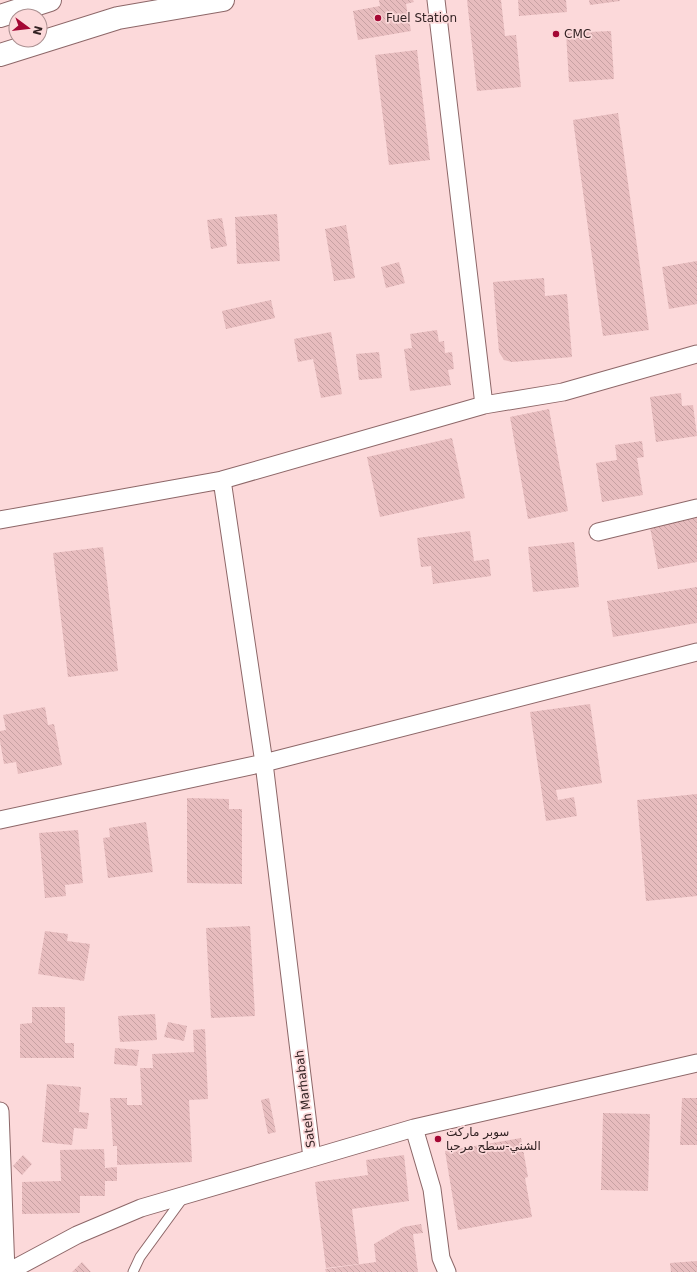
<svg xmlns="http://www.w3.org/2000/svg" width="697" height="1272" font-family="'DejaVu Sans','Noto Naskh Arabic',sans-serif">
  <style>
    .building { fill: url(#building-back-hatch) }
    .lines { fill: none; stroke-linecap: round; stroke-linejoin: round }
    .lane-casing { stroke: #8d6768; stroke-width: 11 }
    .street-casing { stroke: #8d6768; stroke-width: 19 }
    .secondary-casing { stroke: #8d6768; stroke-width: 24 }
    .lane { stroke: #fff; stroke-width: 9 }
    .street { stroke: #fff; stroke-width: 17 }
    .secondary { stroke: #fff; stroke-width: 22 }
    .poi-dot { fill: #a40734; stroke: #fcd9da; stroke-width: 1.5 }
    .labels { text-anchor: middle; stroke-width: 3.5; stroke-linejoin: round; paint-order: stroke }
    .poi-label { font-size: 12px; fill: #322223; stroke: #fcd9da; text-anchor: start }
    .street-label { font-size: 12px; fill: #322223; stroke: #fcd9da }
  </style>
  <defs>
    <pattern id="building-back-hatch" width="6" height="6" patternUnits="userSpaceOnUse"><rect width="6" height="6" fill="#e7bcbe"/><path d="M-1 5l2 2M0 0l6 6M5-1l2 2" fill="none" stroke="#c7a1a3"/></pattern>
  </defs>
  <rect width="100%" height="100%" fill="#fcd9da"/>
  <path class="building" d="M379,0H413L414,2L406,4L411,31L358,40L353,11L380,6Z
    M467,0H501L505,36L516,35L521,87L477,91Z
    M518,0H566L567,12L519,16Z
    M589,0H620V1L590,5Z
    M611,31L614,79L569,82L566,33Z
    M417,50L430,160L389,165L375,55Z
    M618,113L649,330L603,336L573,120Z
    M277,214L280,261L237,264L235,217Z
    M222,218L227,246L211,249L207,220Z
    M346,225L355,278L334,281L325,229Z
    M697,261V304L669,309L662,267Z
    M399,262L405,283L386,288L381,267Z
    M544,278L545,296L567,294L572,357L512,362L504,360L499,352L493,282Z
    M271,300L275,318L226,329L222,311Z
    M437,330L439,342L444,341L445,353L452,352L454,369L448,370L451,385L410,391L404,349L412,348L410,334Z
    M331,332L342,394L321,398L313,359L298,362L294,339Z
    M379,352L382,378L359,380L356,354Z
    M681,393L682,406L693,405L697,436L656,442L650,397Z
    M549,409L568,511L528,519L510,417Z
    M452,438L465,498L380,517L367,457Z
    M642,441L644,457L637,458L643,495L602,502L596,463L617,460L615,445Z
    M697,513V562L658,569L649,522Z
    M470,531L474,561L489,559L491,576L433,584L431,566L421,567L417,538Z
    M574,542L579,587L533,592L528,547Z
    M103,547L118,671L68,677L53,553Z
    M697,587V623L613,637L607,601Z
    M590,704L602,783L556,790L558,800L574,797L577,816L546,821L530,712Z
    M45,707L48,725L54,724L62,765L18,774L16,762L4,764L0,741V731L6,730L3,715Z
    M697,794V896L646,901L637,800Z
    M187,798L229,799V809H242V884L187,883Z
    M146,822L153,872L108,878L103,838L110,837L109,828Z
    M78,830L83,883L65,885L66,896L45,898L39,833Z
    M250,926L255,1016L211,1018L206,928Z
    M45,931L68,934L67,941L90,944L84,981L38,974Z
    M32,1007H65V1043H74V1058H20V1024L32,1023Z
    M155,1014L157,1040L120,1042L118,1016Z
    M168,1022L187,1026L184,1041L164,1037Z
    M205,1029L208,1099L189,1100L192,1162L117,1165V1146H113L110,1098H127V1105H142L140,1068H153L152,1054L194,1052L193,1030Z
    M115,1048L139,1050L137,1066L114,1064Z
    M47,1084L81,1087L79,1112L89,1113L87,1129L74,1128L72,1145L42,1142Z
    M269,1098L276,1132L268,1134L261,1100Z
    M682,1098H697V1145H680Z
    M603,1113L650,1114L648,1191L601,1190Z
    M521,1138L528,1177L525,1178L532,1217L458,1230L445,1151Z
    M104,1149L105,1168L117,1167V1181H105V1196H80V1213L22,1214V1182L61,1181L60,1150Z
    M23,1155L32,1164L22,1175L13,1166Z
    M404,1155L409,1201L352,1209L359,1264L326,1268L315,1182L368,1175L366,1160Z
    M421,1224L423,1233L413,1234L418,1272H326L325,1269L376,1262L374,1244L403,1227Z
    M697,1261V1272H671L670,1263Z
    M82,1262L91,1272H72Z"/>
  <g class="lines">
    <g class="lane-casing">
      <path id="lane" d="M133,1272L140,1257L183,1198"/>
    </g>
    <g class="street-casing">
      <path id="street" d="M436,0L484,405
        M0,520L222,480L484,405L563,392L697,354
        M598,532L697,508
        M0,820L264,763L697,652
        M0,1111L6,1272
        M414,1128L432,1189L441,1258L447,1272
        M312,1158L414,1128L697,1063
        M8,1272L77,1235L141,1208L312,1158L264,763L222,480"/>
    </g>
    <g class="secondary-casing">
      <path id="secondary" d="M0,16L50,0
        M0,55L118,18L223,0"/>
    </g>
    <use href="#lane" class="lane"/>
    <use href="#street" class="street"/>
    <use href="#secondary" class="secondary"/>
  </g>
  <g class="poi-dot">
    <circle cx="378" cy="18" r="4"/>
    <circle cx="556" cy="34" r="4"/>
    <circle cx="438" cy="1139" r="4"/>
  </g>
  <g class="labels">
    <g class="poi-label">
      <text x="386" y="22">Fuel Station</text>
      <text x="564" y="38">CMC</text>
      <text x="446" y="1136">سوبر ماركت<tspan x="446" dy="14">الشني-سطح مرحبا</tspan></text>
    </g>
    <g class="street-label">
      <text transform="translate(305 1099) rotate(-97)" y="4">Sateh Marhabah</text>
    </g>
  </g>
  <g transform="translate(28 28) rotate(105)"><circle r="19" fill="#fcd9da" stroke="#ab9091"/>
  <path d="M0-3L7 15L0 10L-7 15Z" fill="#a40734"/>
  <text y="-6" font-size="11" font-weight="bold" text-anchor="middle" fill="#322223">N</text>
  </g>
</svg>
